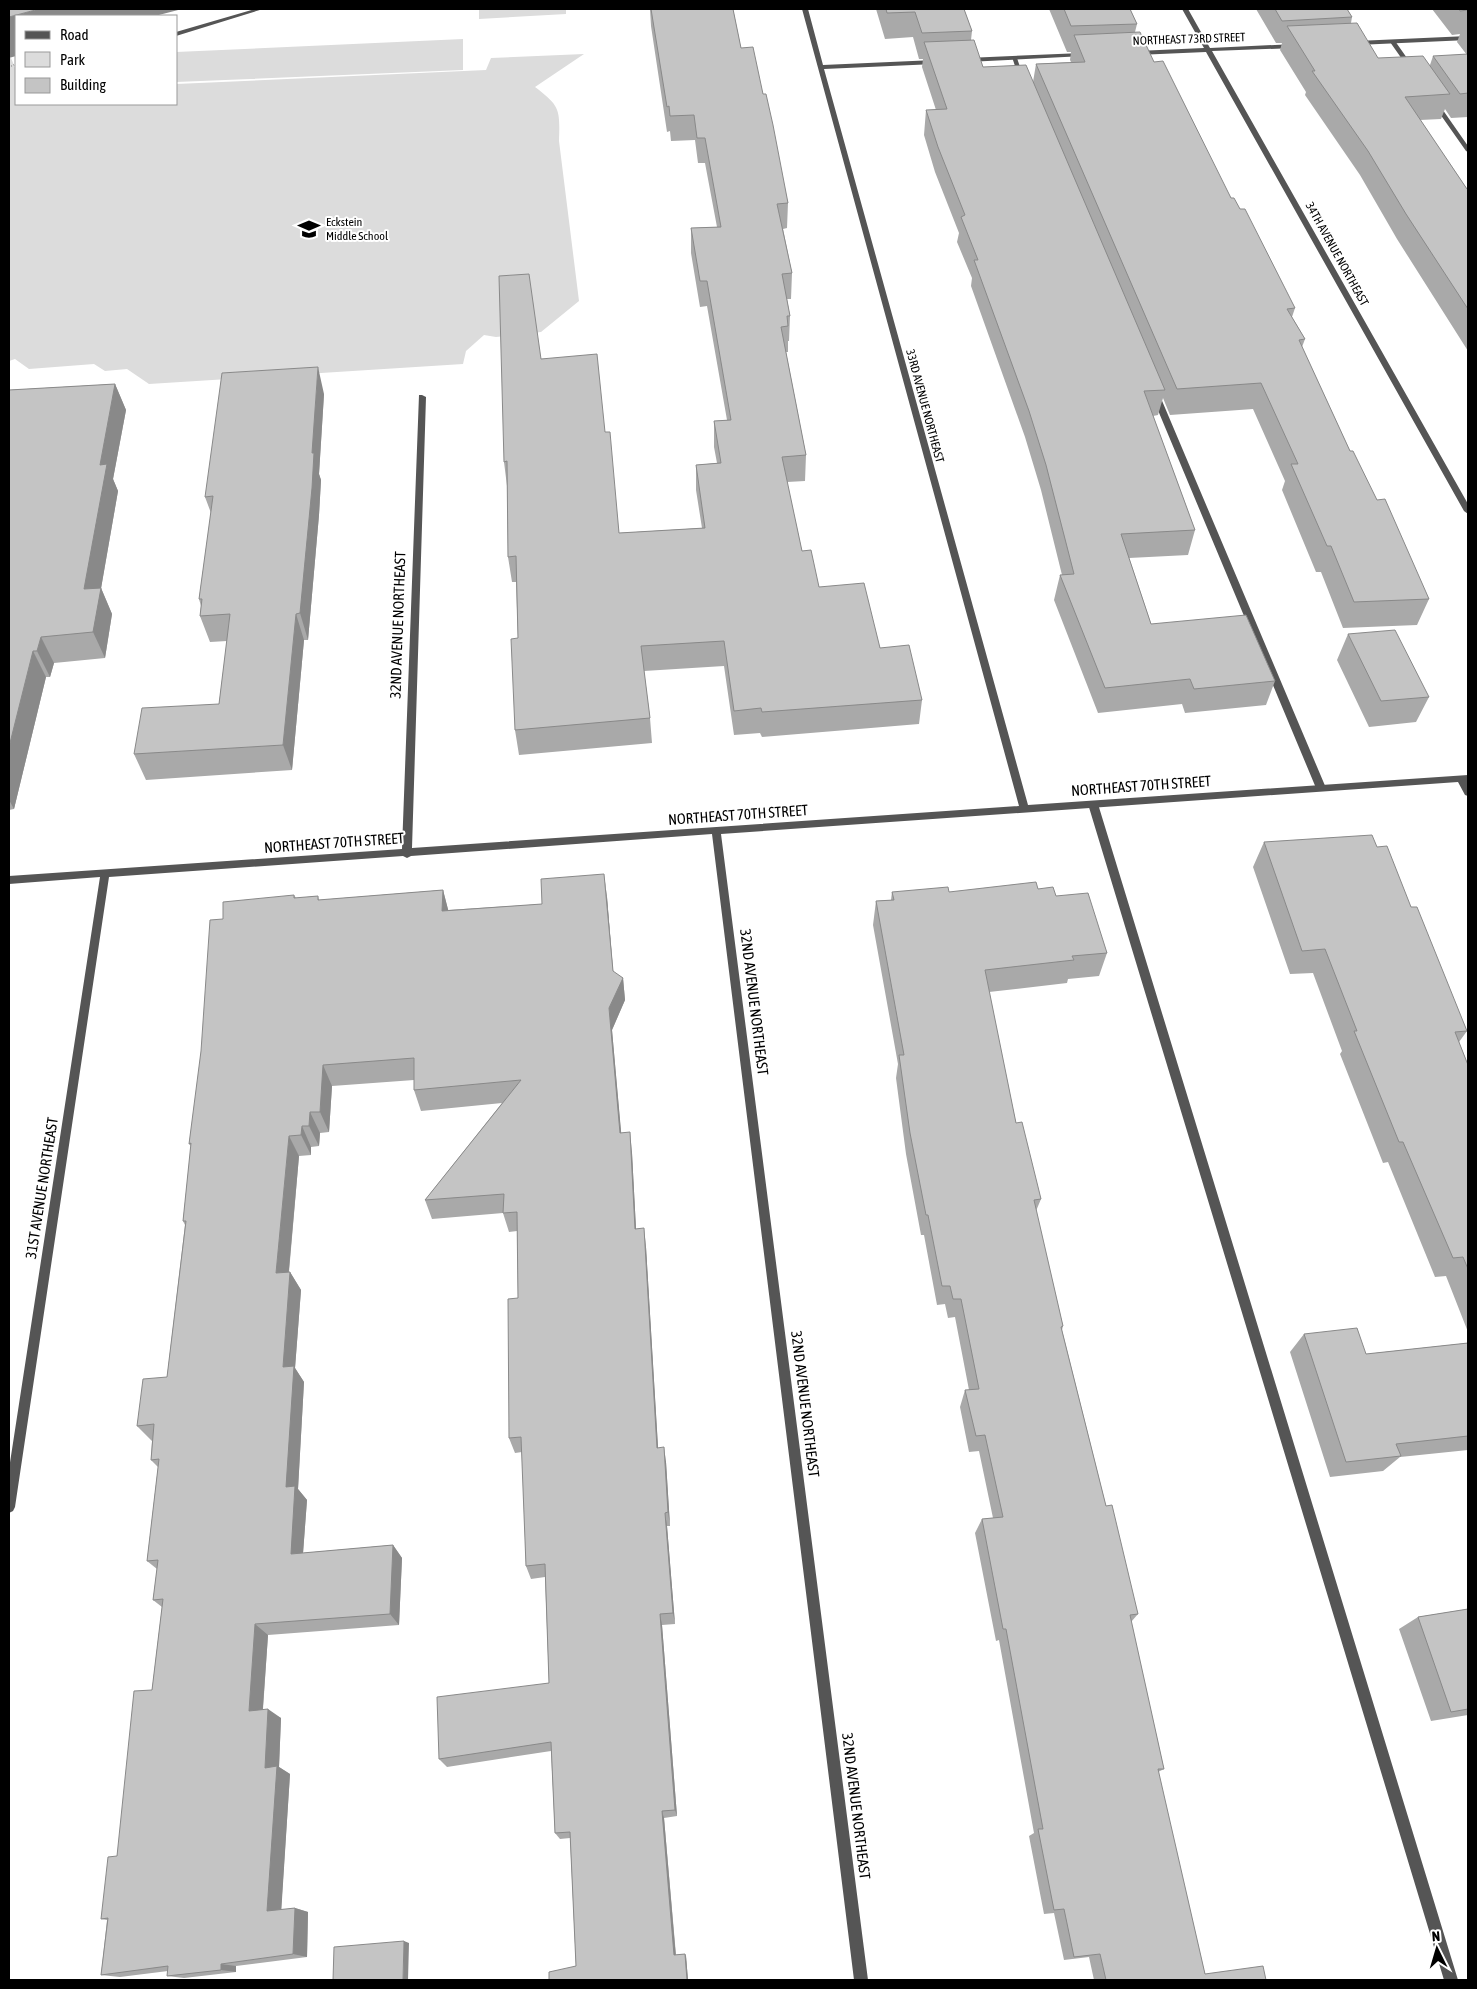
<svg xmlns="http://www.w3.org/2000/svg" width="1477" height="1989" font-family="'Asap Condensed',sans-serif">
  <style>
    .green { fill: #dcdcdc }
    .lines { fill: none; stroke-linecap: round; stroke-linejoin: round }
    .path { stroke: #777; stroke-width: 2; stroke-dasharray: 0.5 2; stroke-linecap: butt }
    .lane { fill: #555; fill-rule: evenodd }
    .street { fill: #555; fill-rule: evenodd }
    .wall { fill: #a9a9a9 }
    .shaded-wall { fill: #898989 }
    .building { fill: #c4c4c4; stroke: #898989 }
    .labels { text-anchor: middle; stroke-width: 4; stroke-linejoin: round; paint-order: stroke }
    .far-street-label { font-size: 12px; fill: #000; stroke: #fff }
    .far-poi-label { font-size: 12px; fill: #000; stroke: #fff; text-anchor: start }
    .street-label { font-size: 15px; fill: #000; stroke: #fff }
  </style>
  <rect width="100%" height="100%" fill="#fff"/>
  <path class="green" d="M479,9H566V14L479,19Z
    M463,39V70L176,82V52Z
    M584,54L535,87C560,106 560,109 559,141L579,301L541,332L496,337L484,335L466,351L463,364L149,384L127,369L105,371L94,364L29,369L15,359L9,361V58H11L16,70V104H176V84L486,70L491,58Z"/>
  <g class="lines">
    <path class="path" d="M9,67L16,64"/>
    <path class="lane" d="M255,9H263L176,36V32Z
      M1391,41H1395L1414,68L1413,69H1409L1390,42Z
      M1012,57L1017,58L1024,79L1019,78Z
      M1434,103H1438L1468,146V152L1466,151L1433,104Z
      M1153,394H1159L1160,396L1326,788L1324,790L1321,791L1316,788L1152,396Z
      M1093,801L1098,804L1458,1980H1444L1088,804Z"/>
    <path class="street" d="M802,9H808L823,65L935,60L938,62L935,64L824,69L1028,805L1468,775V796L1465,795L1458,782L721,834L868,1980H854L712,834L411,856L407,858L403,856L109,877L15,1507L13,1511L9,1513V1469L100,877L9,884V876L402,849L419,395H422L426,397L412,848L1019,806Z
      M1182,9H1188L1210,48L1295,44L1298,46L1295,48L1212,51L1468,504V514L1464,511L1206,52L1137,55L1134,53L1137,51L1204,48Z
      M1468,36V40L1357,45L1354,43L1357,41Z
      M1082,53L1084,54V56L967,62L964,60L967,58Z"/>
  </g>
  <path class="wall" d="M650,9H733L741,48L763,94L788,203L787,228L783,229L792,273L791,299H787L790,316L789,341H788V352H786L806,455L805,481L787,482L802,551L819,587L880,648L922,700L919,724L762,737L760,733L734,735L724,666L644,671L650,718L652,743L519,755L515,730L518,638L516,582H512L508,557L507,486L504,462L541,359L605,432L619,533L702,528L696,490V465L717,463L714,447V421L727,420L707,306L700,307L691,253V228L717,227L705,163H698L695,140L671,141L670,131L667,132L651,26Z
    M876,9H964L972,31L971,40L983,67L1033,82L1036,64L1071,62L1070,60L1071,52H1067L1049,9H1130L1137,24L1135,32L1154,62L1231,198L1240,209L1295,308L1292,317L1305,339L1302,347L1350,451L1377,500L1429,599L1417,625L1343,628L1321,572H1316L1282,490L1285,481L1253,409L1170,415L1163,398L1158,415L1153,416L1195,530L1188,555L1129,558L1151,624L1275,681L1266,705L1185,713L1182,704L1098,713L1054,600L1060,575H1062L1041,490L1025,437L971,286L972,278L957,242L959,233L935,172L924,135L926,110H936L922,67L923,59H919L913,37L885,39Z
    M1256,9H1347L1352,17L1351,23L1378,58L1430,65L1433,56L1467,55L1457,42L1460,34L1452,35L1432,9H1468V117L1451,118L1445,109L1441,119L1420,120L1467,189H1468V351L1397,239L1360,175L1305,95L1306,92L1280,50L1282,43H1276Z
    M115,384L126,410L113,479L118,491L101,588L112,614L105,658L54,663L50,677H46L14,809L9,810V390Z
    M324,394L319,474L321,480L319,515L308,640H304L292,770L146,780L134,754L219,704L227,641L210,642L200,616L201,606L199,599L211,513L205,497Z
    M1348,634L1429,697L1416,722L1369,727L1337,660Z
    M1264,842L1377,847L1411,907L1467,1031L1459,1042L1468,1065V1332L1446,1276L1435,1277L1388,1162L1383,1163L1340,1054L1342,1051L1313,973L1290,974L1253,867Z
    M1038,889L1056,896L1107,953L1099,976L1068,979L1067,983L989,992L1016,1123L1041,1199L1036,1211L1063,1326L1062,1330L1106,1506L1138,1614L1131,1622L1164,1769L1158,1772L1205,1974L1266,1980H1094L1089,1957L1064,1960L1054,1913L1044,1914L1029,1836L1034,1833L999,1640L996,1641L975,1533L982,1519L993,1518L979,1451L969,1452L960,1407L965,1390H969L955,1317L948,1318L945,1304L937,1305L924,1235H921L906,1154L896,1078L898,1064L873,925L876,901L891,900L892,892H949Z
    M443,890L448,910L542,904L607,897L613,972L623,978L625,1000L612,1030L621,1133L632,1153L636,1229L646,1247L658,1448L666,1462L670,1526H667L675,1624L662,1625L677,1816L664,1818L676,1955L685,1954L686,1956L688,1980H549L576,1966L570,1838L560,1839L555,1833L551,1751L447,1767L439,1759L549,1683L545,1577L531,1579L526,1566L522,1452L515,1453L509,1438L518,1298L517,1231L509,1232L503,1213L432,1219L425,1200L502,1103L421,1111L414,1090V1080L332,1086L329,1132L320,1133L319,1146L311,1147V1155L299,1156L289,1272H290L301,1290L295,1368L304,1382L298,1489L307,1500L303,1553L393,1545L402,1558L399,1625L268,1635L263,1709L281,1718L279,1767L290,1774L281,1910L295,1908L308,1912L307,1957L236,1966V1972L184,1978L167,1976L168,1971L120,1977L101,1975L107,1920L101,1919L117,1856L152,1690L162,1607L153,1600L157,1569L147,1561L158,1467L151,1460L152,1441L137,1426L167,1377L185,1225L183,1221L191,1146L189,1144L223,919L294,895L296,898L318,896L319,900Z
    M1304,1334L1366,1354L1468,1343V1450L1400,1457L1383,1471L1330,1477L1290,1352Z
    M1468,1609V1715L1431,1721L1399,1629L1418,1617Z"/>
  <path class="shaded-wall" d="M39,9H182L155,16H16V56L9,58V17Z
    M318,367L324,394L319,474L321,480L319,515L308,640L300,613Z
    M115,384L126,410L113,479L118,491L98,606L101,588L112,614L105,658L93,632L84,589L100,465Z
    M296,614L304,640L292,770L283,745Z
    M41,637L54,663L50,677L37,651Z
    M33,651L46,677L14,809L9,800V747Z
    M604,874L607,897L615,993L613,971Z
    M443,890L449,913L442,911Z
    M623,978L625,1000L612,1030L623,1153L620,1133L609,1008Z
    M323,1065L332,1086L329,1132L320,1112Z
    M310,1112L320,1133L319,1146L309,1126Z
    M302,1126L311,1147V1155L301,1135Z
    M630,1132L632,1153L637,1248L635,1229Z
    M289,1136L299,1156L287,1291L276,1273Z
    M644,1228L646,1247L659,1463L657,1448Z
    M290,1272L301,1290L295,1368L304,1382L298,1489L307,1500L302,1567L291,1554L286,1487L283,1367Z
    M664,1447L666,1462L670,1526L668,1512Z
    M665,1513L667,1526L675,1624L673,1613Z
    M393,1545L402,1558L399,1625L390,1614Z
    M660,1614L662,1625L677,1816L675,1810Z
    M255,1624L268,1635L262,1720L249,1711Z
    M268,1709L281,1718L279,1767L290,1774L281,1915L267,1911L265,1768Z
    M662,1811L664,1818L676,1958L674,1955Z
    M295,1908L308,1912L307,1957L293,1954Z
    M404,1941L409,1943L408,1980H403Z
    M685,1954L686,1956L688,1980H687Z
    M221,1964L236,1966V1972L221,1970Z"/>
  <path class="building" d="M9,9H39L9,17Z
    M651,9H733L741,48L753,47L763,94H766L773,125L788,203L777,204L792,273L782,274L790,316H787L788,326L781,327L806,455L782,457L802,551L811,550L819,587L864,583L880,648L909,645L922,700L762,712L761,708L734,711L724,641L641,646L650,718L515,730L511,639L518,638L516,556L508,557L507,461L504,462L499,276L529,274L541,359L597,354L605,432H610L619,533L705,528L696,465L721,463L714,421L731,420L707,281H700L691,228L721,227L705,138H697L694,115L670,116L669,106L667,107Z
    M886,9H964L972,31L922,33L915,12L887,13Z
    M1064,9H1130L1137,24L1071,26Z
    M1275,9H1347L1352,17L1282,21Z
    M1459,9H1468V10L1460,11Z
    M1357,23L1378,58L1423,56L1450,94L1405,97L1467,189H1468V309L1406,214L1368,151L1312,71H1315L1287,26Z
    M1140,32L1154,62L1163,61L1231,198H1234L1240,209H1245L1295,308L1287,309L1305,339L1299,340L1350,451H1353L1377,500L1385,499L1429,599L1354,602L1331,546H1327L1291,464H1298L1261,383L1177,389L1036,64L1085,62L1074,35Z
    M974,40L983,67L1026,65L1165,390L1144,391L1195,530L1121,534L1151,624L1246,615L1275,681L1194,689L1190,679L1105,688L1060,575L1074,574L1046,465L1029,411L974,260H978L961,217L965,215L938,147L926,110L947,109L924,42Z
    M1468,54V93L1460,94L1433,56Z
    M318,367L312,453H314L312,488L300,613L296,614L283,745L134,754L142,708L219,704L230,614L200,616L202,599H199L213,496L205,497L222,373Z
    M115,384L100,465L107,464L84,589L101,588L93,632L41,637L37,651H33L9,747V390Z
    M1395,630L1429,697L1381,701L1348,634Z
    M1372,835L1377,847L1387,846L1411,907H1417L1467,1031L1455,1032L1468,1065V1269L1463,1257L1453,1258L1403,1142H1399L1354,1031H1357L1325,949L1302,951L1264,842Z
    M604,874L613,971L623,978L609,1008L620,1133L630,1132L635,1229L644,1228L657,1448L664,1447L668,1512L665,1513L673,1613L660,1614L675,1810L662,1811L674,1955L685,1954L687,1980H549V1972L576,1966L570,1832L555,1833L551,1742L439,1759L437,1697L549,1683L545,1564L526,1566L521,1437L509,1438L508,1299L518,1298L517,1212L503,1213L504,1194L425,1200L521,1080L414,1090V1058L323,1065L320,1112H310L309,1126H302L301,1135L289,1136L276,1273L290,1272L283,1367L294,1366L286,1487L295,1486L291,1554L393,1545L390,1614L255,1624L249,1711L268,1709L265,1768L277,1766L267,1911L295,1908L293,1954L221,1964V1970L167,1976L168,1966L101,1975L108,1918L101,1919L108,1857L117,1856L134,1691L152,1690L163,1599L153,1600L158,1560L147,1561L159,1459L151,1460L154,1424L137,1426L143,1379L167,1377L186,1221H183L191,1143L189,1144L201,1051L210,920L223,919V902L294,895V898L318,896V900L443,890L442,911L542,904L541,879Z
    M1036,882L1038,889L1053,887L1056,896L1088,893L1107,953L1072,956L1074,960L985,970L1016,1123L1022,1122L1041,1199L1034,1200L1063,1326L1061,1327L1106,1506L1112,1505L1138,1614L1130,1615L1164,1769H1158L1205,1974L1263,1966L1266,1980H1106L1100,1954L1074,1957L1064,1909L1054,1910L1038,1829H1043L1006,1629H1003L982,1519L1003,1517L985,1435L976,1436L965,1390L979,1389L961,1299H953L950,1286H942L928,1215H926L910,1133L899,1055H904L876,901L894,900L892,892L948,887L949,892Z
    M1357,1328L1366,1354L1468,1343V1436L1396,1444L1401,1456L1346,1462L1304,1334Z
    M1468,1609V1709L1451,1712L1418,1617Z
    M404,1941L403,1980H333L334,1947Z"/>
  <defs>
    <g id="school-bare" transform="scale(1.725)"><path d="M0-5L7-2L0 1L-7-2ZM-4 1L0 2.5L4 1V4Q0 6-4 4Z" fill="#000" stroke="#fff" stroke-width="2.5" paint-order="stroke"/></g>
  </defs>
  <g fill-rule="evenodd">
    <use href="#school-bare" x="309" y="229"/>
  </g>
  <g class="labels">
    <g class="far-street-label">
      <text transform="translate(1189 39) rotate(-2)" y="4">NORTHEAST 73RD STREET</text>
      <text transform="translate(1337 254) rotate(61)" y="4">34TH AVENUE NORTHEAST</text>
      <text transform="translate(925 406) rotate(75)" y="4">33RD AVENUE NORTHEAST</text>
    </g>
    <g class="far-poi-label">
      <text x="326" y="226">Eckstein<tspan x="326" dy="14">Middle School</tspan></text>
    </g>
    <g class="street-label">
      <text transform="translate(398 625) rotate(-88)" y="5">32ND AVENUE NORTHEAST</text>
      <text transform="translate(1141 786) rotate(-4)" y="5">NORTHEAST 70TH STREET</text>
      <text transform="translate(738 815) rotate(-4)" y="5">NORTHEAST 70TH STREET</text>
      <text transform="translate(334 843) rotate(-4)" y="5">NORTHEAST 70TH STREET</text>
      <text transform="translate(754 1002) rotate(83)" y="5">32ND AVENUE NORTHEAST</text>
      <text transform="translate(42 1188) rotate(-81)" y="5">31ST AVENUE NORTHEAST</text>
      <text transform="translate(805 1404) rotate(83)" y="5">32ND AVENUE NORTHEAST</text>
      <text transform="translate(856 1806) rotate(83)" y="5">32ND AVENUE NORTHEAST</text>
    </g>
  </g>
  <rect width="1477" height="1989" fill="none" stroke="#000000" stroke-width="20"/>
  <rect x="15" y="15" width="162" height="90" fill="#ffffff" stroke="#999999"/>
  <rect x="25" y="31" width="25" height="8" fill="#555555" stroke="#999999"/>
  <text x="60" y="40" font-size="15" fill="#000000">Road</text>
  <rect x="25" y="52" width="25" height="15" fill="#dcdcdc" stroke="#999999"/>
  <text x="60" y="65" font-size="15" fill="#000000">Park</text>
  <rect x="25" y="78" width="25" height="15" fill="#c4c4c4" stroke="#999999"/>
  <text x="60" y="90" font-size="15" fill="#000000">Building</text>
  <g transform="translate(1437 1949) rotate(355)" stroke="#ffffff" stroke-width="4" paint-order="stroke">
  <path d="M0-4L9 19L0 12L-9 19Z" fill="#000000"/>
  <text y="-8" font-size="14" font-weight="bold" text-anchor="middle" fill="#000000">N</text>
  </g>
</svg>
